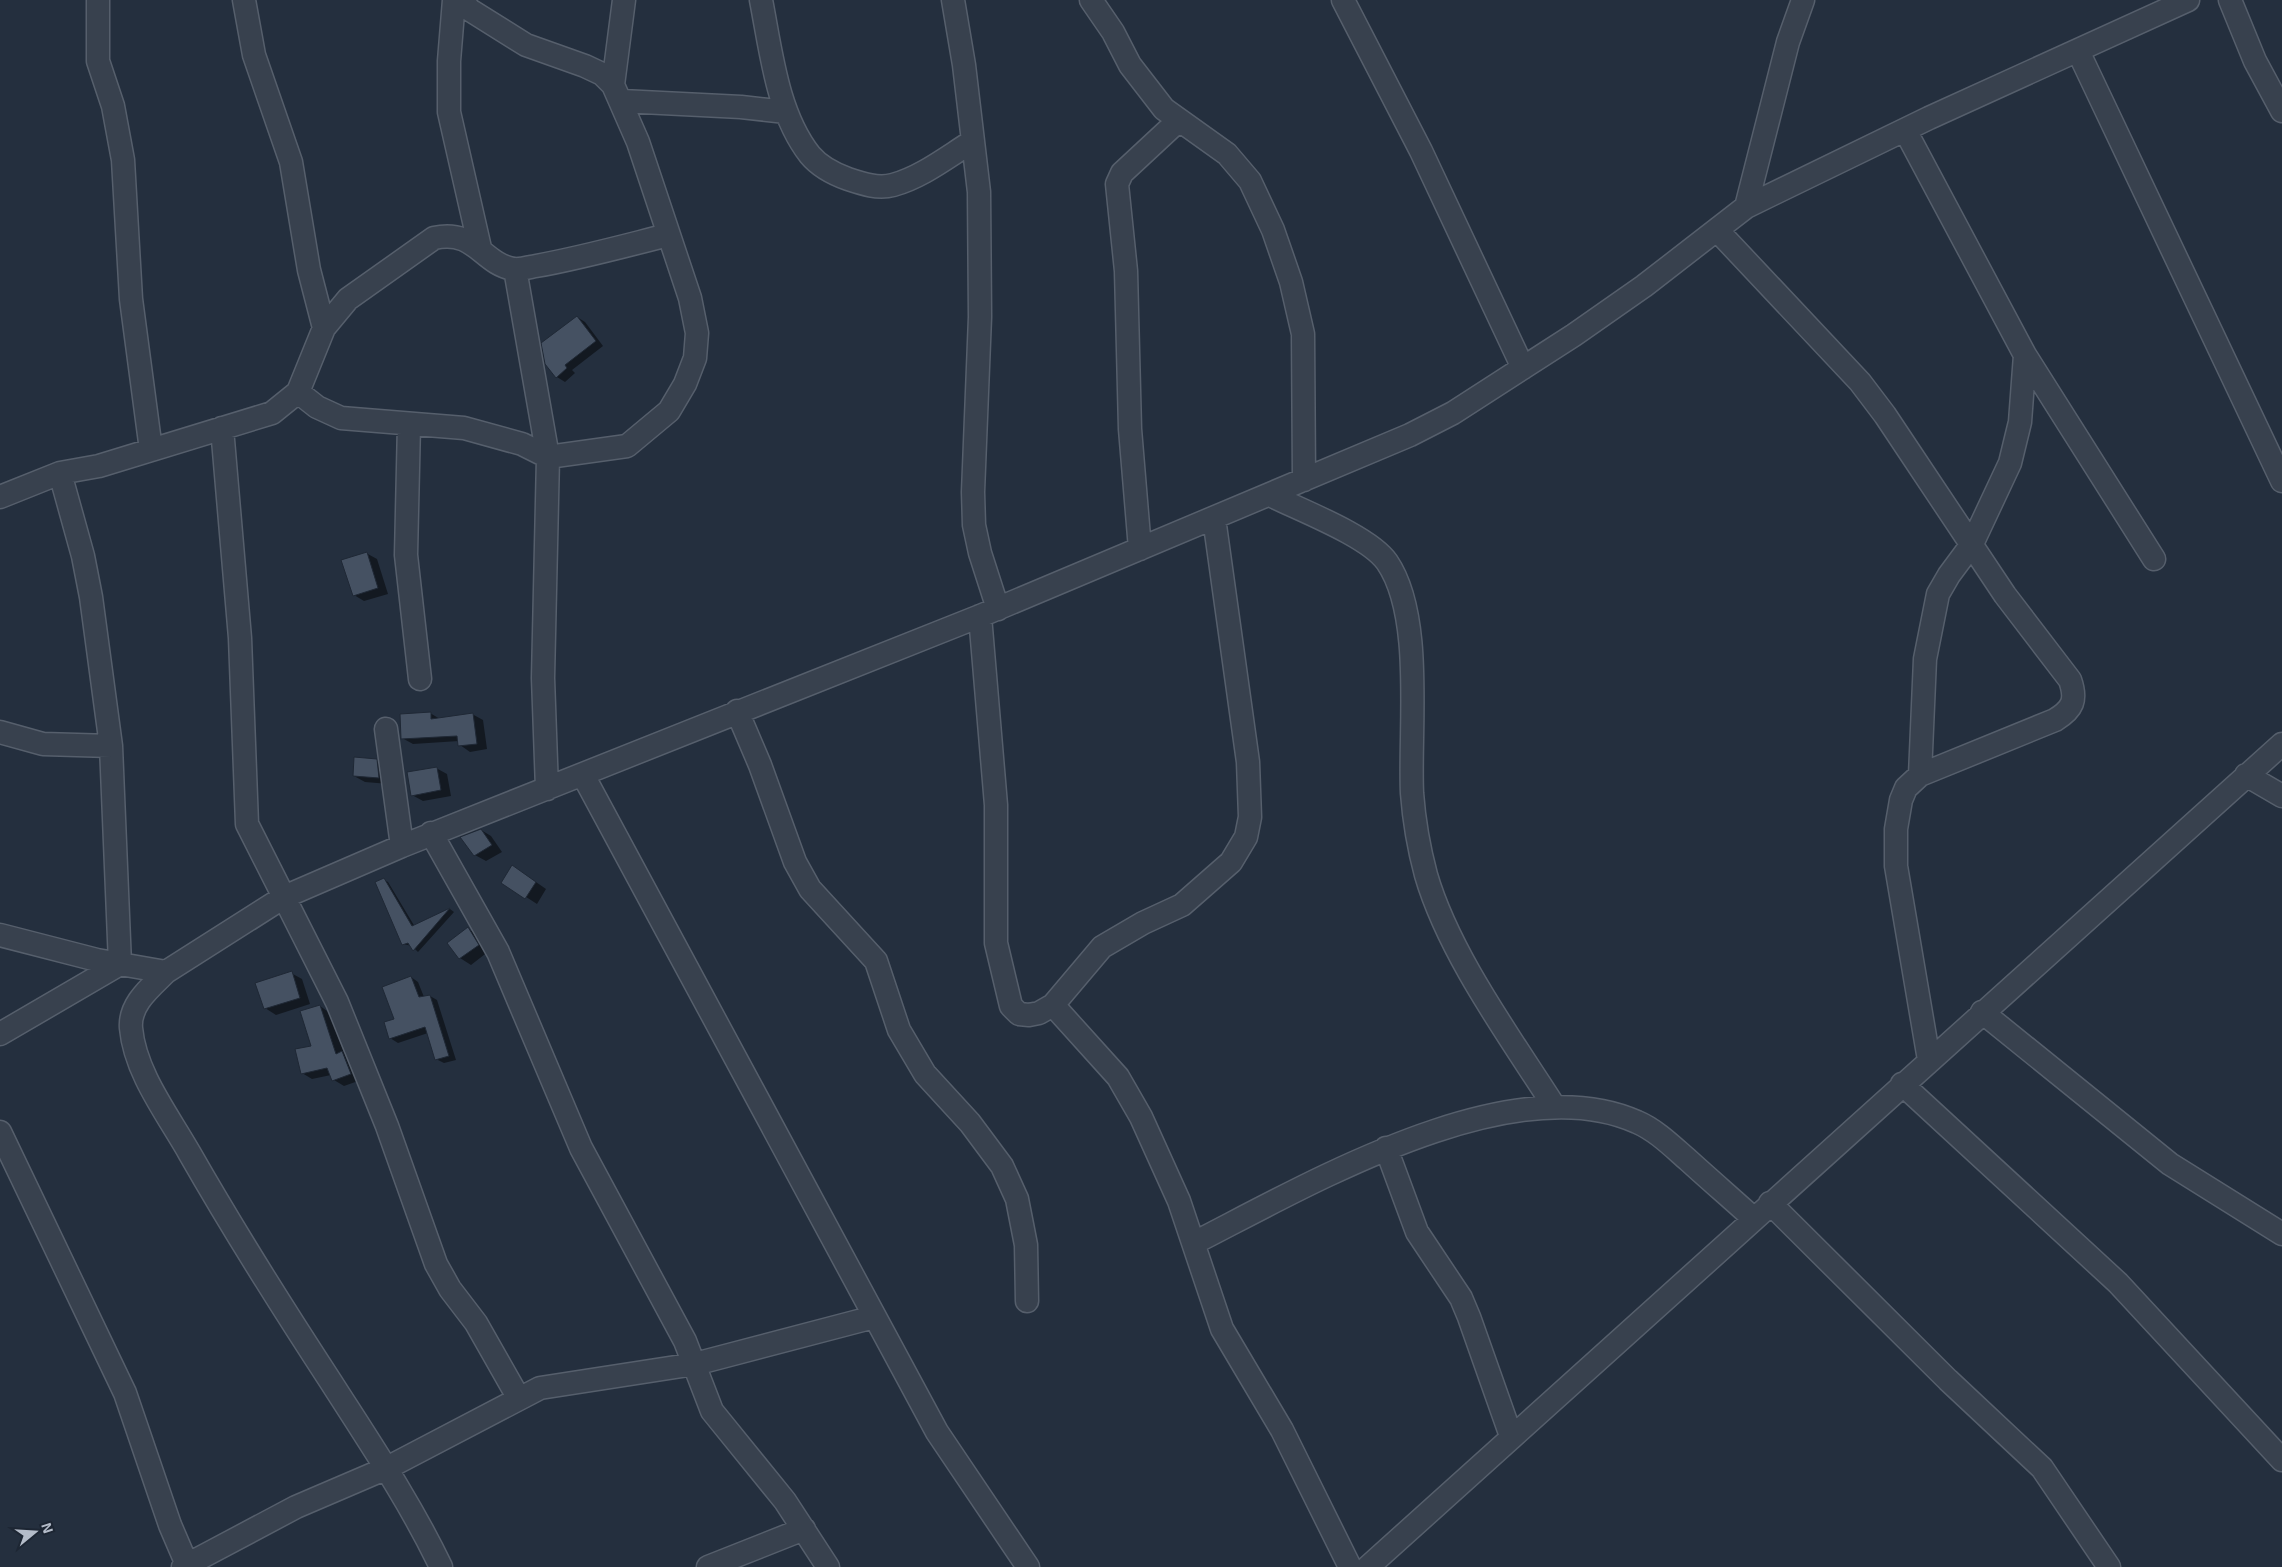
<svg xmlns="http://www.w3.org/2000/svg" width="2282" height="1567" font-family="'Exo 2',sans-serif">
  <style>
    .shadow { fill: #0007 }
    .building { fill: #455162; stroke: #1f2835 }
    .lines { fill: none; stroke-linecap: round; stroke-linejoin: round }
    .minor-casing { stroke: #565f6c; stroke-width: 25 }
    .minor { stroke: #38414e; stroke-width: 22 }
  </style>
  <rect width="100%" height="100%" fill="#242f3e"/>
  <path class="shadow" d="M577,317L585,322L603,346L572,370L575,373L565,382L557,377Z
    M366,553L377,559L388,594L364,601L354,595Z
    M430,713L440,719L472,714L483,720L487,749L470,752L460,745L459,741L413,744L402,738Z
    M376,760L387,766L389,784L365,782L354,776Z
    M436,768L447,774L451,796L423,801L412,795Z
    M481,830L491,836L502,852L486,861L475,855L462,837Z
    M523,873L546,889L537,904L503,882Z
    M383,879L388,882L415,927L450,909L454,912L418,952L412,946L403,944Z
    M468,929L479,935L489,951L471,965L460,958L449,943Z
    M291,973L302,979L310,1004L276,1015L265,1008Z
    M411,977L418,982L424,997L430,996L437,1000L456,1060L444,1063L436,1059L428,1033L398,1043L390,1038Z
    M320,1006L330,1013L344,1053L353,1058L361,1080L344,1086L334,1080L331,1075L312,1079L302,1073L313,1047Z"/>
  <path class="building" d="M577,316L596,341L565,365L567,368L556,378L545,364L541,343Z
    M367,552L378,588L353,596L341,560Z
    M431,712V719L473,713L477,744L458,746L457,736L401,739L400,714Z
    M354,757L377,759L379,778L353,776Z
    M437,767L441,790L411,796L407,772Z
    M481,829L492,845L474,856L460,837Z
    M512,865L536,882L525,899L501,883Z
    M384,878L412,926L450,908L413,951L408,943L402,945L375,882Z
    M468,927L479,945L459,959L447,943Z
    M292,971L300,998L264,1009L255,983Z
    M411,976L419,997L430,995L449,1056L435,1060L425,1027L389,1039L384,1022L394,1019L382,987Z
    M320,1005L336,1054L342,1051L351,1074L332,1081L327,1068L301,1074L295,1049L311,1046L300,1011Z"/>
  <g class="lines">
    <g class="minor-casing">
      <path id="minor" d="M98,0V61L113,106L123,160L131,299L151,450
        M244,0L254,55L291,162L309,270L324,328
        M454,0L449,61V112L480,248
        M761,0C771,51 777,113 810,155C820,167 834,174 848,179C863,184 878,189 893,185C922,177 947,157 973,141
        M953,0L964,65L979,192L980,317L973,492L974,525L980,553L998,609
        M1091,0L1113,32L1130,65L1164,109L1227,154L1250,181L1273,230L1291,282L1303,334L1304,480
        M1343,0L1421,151L1523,368
        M2230,0L2255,61L2282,111
        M2078,51L2282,481
        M613,85L624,0
        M622,101L741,107L786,112
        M1905,130L2025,355L2154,559
        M1746,207L1788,42L1803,0
        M1717,230L1860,382L1885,415L2005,595L2070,680C2077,700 2073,709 2055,720L1920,775L1906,788L1901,800L1896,829V866L1929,1060
        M515,269L548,457L543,678L547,789
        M298,392L317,407L341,418L464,428L522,444L548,457L627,446L669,411L685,384L695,358L697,333L690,298L638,142L613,85L602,74L585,66L526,45L470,10L461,0
        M409,424L406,555L420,679
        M222,428L240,638L247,824L337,1002L387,1126L436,1264L450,1289L476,1323L518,1397
        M1270,495C1300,510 1369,536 1387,562C1424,616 1409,729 1412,793C1414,820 1419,849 1426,875C1449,954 1510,1037 1554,1106
        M0,497L60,473L99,466L272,413L298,392L324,328L348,299L434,238C476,229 481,263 513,269C520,270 530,267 536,266C581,258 624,246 668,235
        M1140,549L1130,429L1126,271L1117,184L1122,173L1178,121
        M980,616L996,805V943L1011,1006L1019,1014L1029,1015L1039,1013L1053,1005L1102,947L1143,923L1182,905L1231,862L1246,837L1250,817L1248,762L1214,518
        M737,711L760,765L795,862L810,889L876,961L899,1030L925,1074L970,1123L1002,1166L1017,1199L1026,1245L1027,1301
        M386,729L402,846
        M0,732L43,744L111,746
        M583,775L937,1432L1028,1567
        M1920,775L1925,659L1938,594L1949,575L1972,544L2010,463L2020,422L2025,355
        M2246,775L2282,796
        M431,833L498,952L581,1148L685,1341L712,1411L785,1501L828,1567
        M0,935L97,960L166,972L284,897L402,846L980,616L1410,435L1453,413L1574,335L1644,286L1746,207L1929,118L2188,0
        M166,972C151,987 129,1004 131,1028C135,1073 168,1115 190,1154C234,1231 282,1307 331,1382C370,1443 410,1502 441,1567
        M1053,1005L1118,1077L1141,1117L1179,1201L1222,1329L1282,1430L1350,1567
        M1982,1012L2170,1164L2282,1234
        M0,1034L120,964L111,746L91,597L83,556L60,473
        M1902,1084L2118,1283L2282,1460
        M0,1132L125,1393L170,1525L188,1567
        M1386,1148L1417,1232L1461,1298L1469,1317L1511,1436
        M1770,1203L1948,1380L2042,1468L2109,1567
        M1194,1243C1306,1186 1511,1065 1637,1122C1656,1130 1673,1147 1688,1160C1710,1180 1732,1199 1753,1218
        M183,1567L296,1507L387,1468L540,1388L695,1364L874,1317
        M708,1567L804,1529
        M1368,1567L2282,744"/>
    </g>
    <use href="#minor" class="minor"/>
  </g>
  <g transform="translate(35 1532) rotate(72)" stroke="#1d2633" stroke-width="4" paint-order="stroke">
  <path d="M0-4L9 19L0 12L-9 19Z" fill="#b4bcc9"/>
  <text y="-8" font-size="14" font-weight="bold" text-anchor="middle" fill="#b4bcc9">N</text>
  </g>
</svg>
